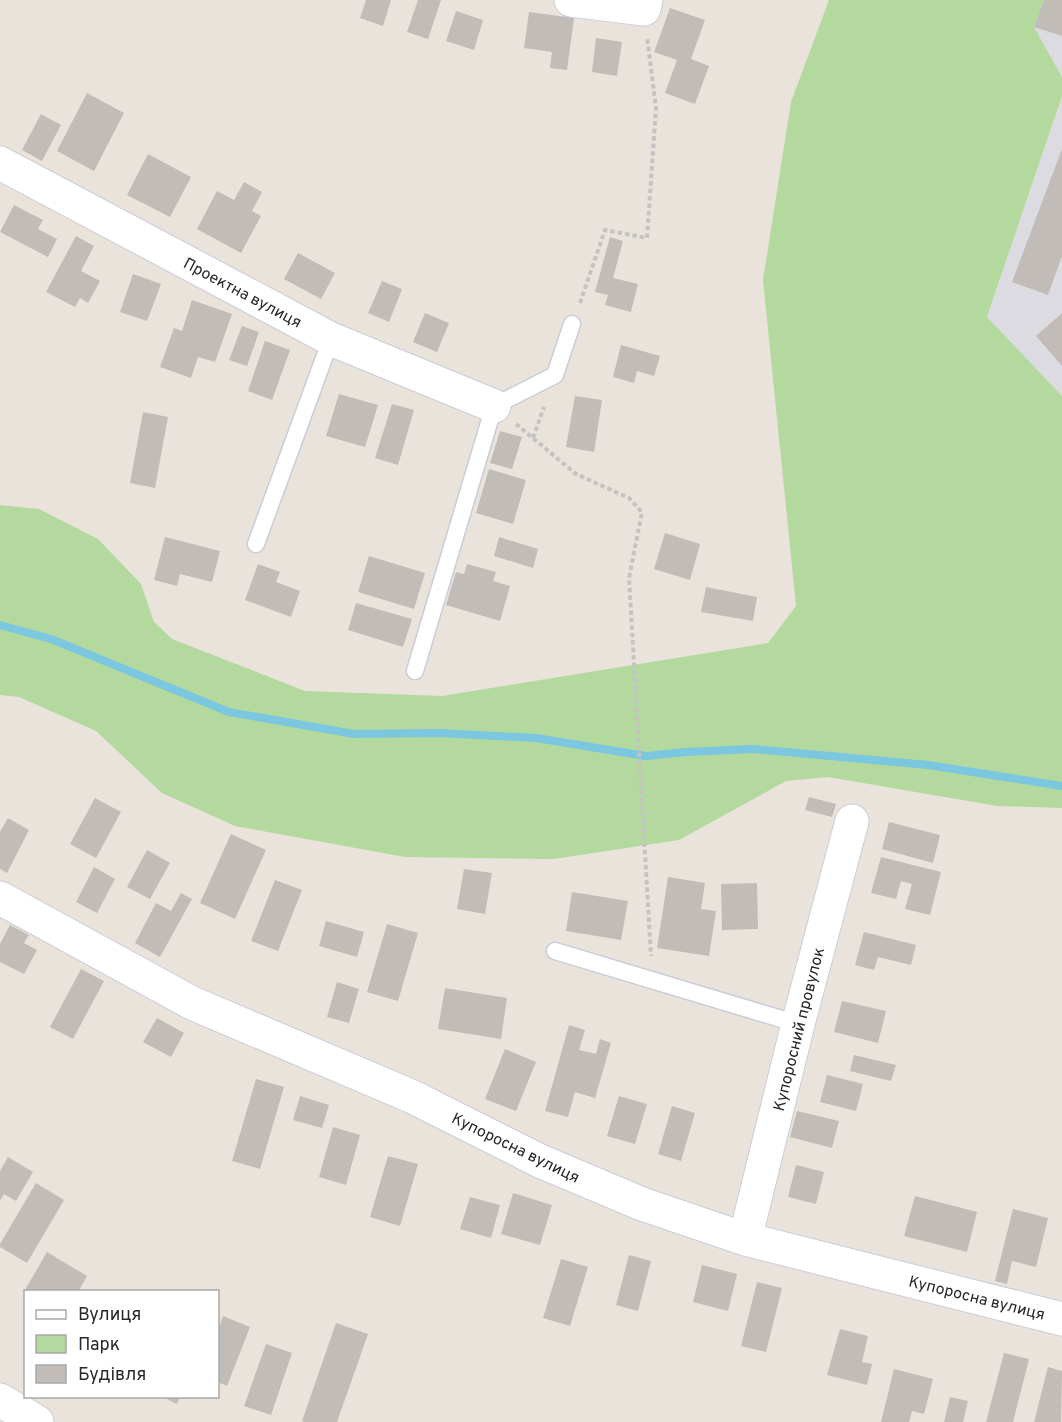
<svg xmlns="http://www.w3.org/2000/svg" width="1062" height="1422" font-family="Overpass,sans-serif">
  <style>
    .industrial { fill: #dddbe2 }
    .green { fill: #b3d99e }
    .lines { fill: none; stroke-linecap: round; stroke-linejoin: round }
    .stream { stroke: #7ac7df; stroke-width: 8 }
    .building { fill: #c1bcb8 }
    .service-casing { stroke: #cacdd8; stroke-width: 19 }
    .minor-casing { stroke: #cacdd8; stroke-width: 35 }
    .path { stroke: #c3c3c3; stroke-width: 4; stroke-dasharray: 4.5 3; stroke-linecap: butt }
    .service { stroke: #fff; stroke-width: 16 }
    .minor { stroke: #fff; stroke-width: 33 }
    .labels { text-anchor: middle; stroke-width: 6; stroke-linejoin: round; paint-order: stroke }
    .street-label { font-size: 16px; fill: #282828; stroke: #fff }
  </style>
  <rect width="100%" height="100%" fill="#e9e3db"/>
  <path class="industrial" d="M1044,0H1062V77L1034,27Z
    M1062,96V396L987,318Z"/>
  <path class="green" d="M829,0H1044L1034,27L1062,77V96L987,317L1062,396V808L997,806L828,777L786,781L679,840L554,859L405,857L235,826L162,793L96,731L19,697L0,695V505L39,509L98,539L141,584L154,622L172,639L305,691L442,696L768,643L796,606L763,280L791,102Z"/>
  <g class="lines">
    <path class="stream" d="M0,625L51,639L229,712L354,734L440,733L536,738L646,756L686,752L753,749L928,765L1062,786"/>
  </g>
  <path class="building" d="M366,0H391L383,26L360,18Z
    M418,0H441L428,39L407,32Z
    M1044,0H1062V36L1034,27Z
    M670,8L705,20L691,59L709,66L695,104L665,93L677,60L654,52Z
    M456,11L483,20L474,50L446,41Z
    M529,12L574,18L567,70L550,68L552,52L524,48Z
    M596,38L622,42L617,76L592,72Z
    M87,93L124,113L94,171L57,151Z
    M41,114L61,125L42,161L22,150Z
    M1062,149V256L1048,295L1012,282Z
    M148,154L191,177L170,217L127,195Z
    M244,182L262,192L252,211L261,216L241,253L197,229L217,191L234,200Z
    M14,205L43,220L38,229L57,239L48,257L0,232Z
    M76,236L94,246L81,271L100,281L88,303L80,298L75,307L46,292Z
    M610,237L623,241L613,278L638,284L631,312L605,305L608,295L595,292Z
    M298,253L335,273L321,299L284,279Z
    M133,274L161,284L147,321L120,312Z
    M382,281L402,289L389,322L368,313Z
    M192,300L232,314L215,362L198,357L191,378L160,367L174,328L182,331Z
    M425,313L449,323L437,352L413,342Z
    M1062,313V366L1036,336Z
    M242,326L259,332L247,366L229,360Z
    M265,341L290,350L272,400L248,391Z
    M621,345L660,356L654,376L637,371L634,383L613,377Z
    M339,394L378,405L365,447L326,436Z
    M575,396L602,400L594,452L566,447Z
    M392,404L414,410L398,465L375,458Z
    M143,412L168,417L155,488L130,483Z
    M500,431L522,437L512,469L490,463Z
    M489,469L526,480L513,524L476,513Z
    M665,533L700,544L690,580L654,569Z
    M165,537L220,551L212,582L180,574L177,586L154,580Z
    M499,537L538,549L533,568L494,556Z
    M369,556L425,573L414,609L358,592Z
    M258,564L280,572L276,582L300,591L291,617L245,600Z
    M467,564L496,572L493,581L510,586L500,621L446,605L456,572L464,574Z
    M706,587L757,597L753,621L701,612Z
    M356,603L412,619L403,647L348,630Z
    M809,797L836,804L832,817L805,810Z
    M95,798L121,812L96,858L70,844Z
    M8,818L29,830L7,873L0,869V832Z
    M889,822L940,835L933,863L882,849Z
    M231,834L266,850L235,919L200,903Z
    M147,850L170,863L150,899L127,887Z
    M881,857L941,872L930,915L905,909L912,884L901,881L896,899L871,893Z
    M94,867L115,879L97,913L76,902Z
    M464,869L492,873L485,914L457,909Z
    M668,877L705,883L701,909L716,911L709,956L657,948Z
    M275,880L302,890L278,951L251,941Z
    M757,883L758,929L722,930L721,884Z
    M572,892L628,901L621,940L566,931Z
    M181,893L192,899L160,957L135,943L156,903L171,911Z
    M326,921L364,932L357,957L319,946Z
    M387,924L418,933L398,1001L367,992Z
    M10,925L29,935L24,943L37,950L24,974L0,962V944Z
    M864,932L916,945L911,965L878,957L874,970L855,965Z
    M81,969L104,981L73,1039L50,1027Z
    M337,982L359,989L349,1023L327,1017Z
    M445,988L507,998L501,1039L438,1029Z
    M842,1001L886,1011L878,1043L834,1032Z
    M157,1018L184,1033L171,1057L143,1042Z
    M569,1025L585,1030L579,1050L596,1054L600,1039L611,1043L595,1098L575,1092L568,1117L545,1111Z
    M505,1049L536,1062L516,1111L485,1099Z
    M854,1055L896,1065L891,1081L850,1071Z
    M827,1075L863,1084L856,1111L820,1102Z
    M256,1079L284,1087L260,1169L232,1161Z
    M300,1096L329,1105L322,1128L293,1120Z
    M619,1096L647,1104L635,1144L607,1136Z
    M672,1106L695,1113L681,1161L658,1154Z
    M797,1111L839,1121L832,1148L790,1137Z
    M333,1127L360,1135L346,1185L319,1177Z
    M388,1156L418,1164L400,1226L370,1217Z
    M8,1157L33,1172L16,1201L4,1194L0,1201V1171Z
    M796,1165L824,1172L816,1204L788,1197Z
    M36,1183L64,1200L27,1263L0,1247V1244Z
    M513,1193L552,1205L540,1245L501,1234Z
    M915,1196L977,1212L967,1252L904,1236Z
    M470,1197L500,1205L491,1238L460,1229Z
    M1013,1209L1048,1218L1036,1267L1012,1261L1007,1284L995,1281Z
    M47,1252L87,1276L78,1292H26L25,1290Z
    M629,1255L651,1261L638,1311L616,1305Z
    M561,1259L588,1267L570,1326L543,1318Z
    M702,1265L737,1274L728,1311L693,1302Z
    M757,1282L782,1288L766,1352L741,1346Z
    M223,1316L250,1327L227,1386L218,1382V1331Z
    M336,1323L368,1334L337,1422H305L302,1421Z
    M840,1329L868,1336L862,1362L872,1364L867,1385L827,1375Z
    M266,1344L292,1353L271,1415L244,1406Z
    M1004,1353L1029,1359L1013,1422H986Z
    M1048,1367L1062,1371L1061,1422H1034Z
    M894,1369L933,1379L924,1414L912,1411L909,1422H881Z
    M161,1396H180L177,1404Z
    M950,1397L968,1401L963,1422H944Z"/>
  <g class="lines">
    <g class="service-casing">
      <path id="service" d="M256,544L331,339
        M415,671L494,406L555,375L572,324
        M555,951L798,1024"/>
    </g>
    <g class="minor-casing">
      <path id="minor" d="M571,0L644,9L646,0
        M0,163L331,339L494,406
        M0,898L192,1003L413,1097L540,1161L642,1204L745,1239L1062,1319
        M745,1239L798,1024L852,821
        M0,1400L37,1422"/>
    </g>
    <path class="path" d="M580,303L605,230L647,238L656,108L647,37
      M516,424L576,474L629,498L642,512L629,578L651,956
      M533,438L544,407"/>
    <use href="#service" class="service"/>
    <use href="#minor" class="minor"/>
  </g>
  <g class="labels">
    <g class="street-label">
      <text transform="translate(243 292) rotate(28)" y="6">Проектна вулиця</text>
      <text transform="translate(798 1029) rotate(-76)" y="6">Купоросний провулок</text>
      <text transform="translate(516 1147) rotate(26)" y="6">Купоросна вулиця</text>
      <text transform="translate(977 1297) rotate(14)" y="6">Купоросна вулиця</text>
    </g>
  </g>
  <rect x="24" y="1290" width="195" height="108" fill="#ffffff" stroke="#a9a9a9" stroke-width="1.5"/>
  <rect x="36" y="1310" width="30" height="9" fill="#ffffff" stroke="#a9a9a9" stroke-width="1.5"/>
  <text x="78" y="1320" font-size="18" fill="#282828">Вулиця</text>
  <rect x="36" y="1335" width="30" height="18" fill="#b3d99e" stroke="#a9a9a9" stroke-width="1.5"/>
  <text x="78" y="1350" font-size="18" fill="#282828">Парк</text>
  <rect x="36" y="1365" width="30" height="18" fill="#c1bcb8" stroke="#a9a9a9" stroke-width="1.5"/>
  <text x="78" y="1380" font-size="18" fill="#282828">Будівля</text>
</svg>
